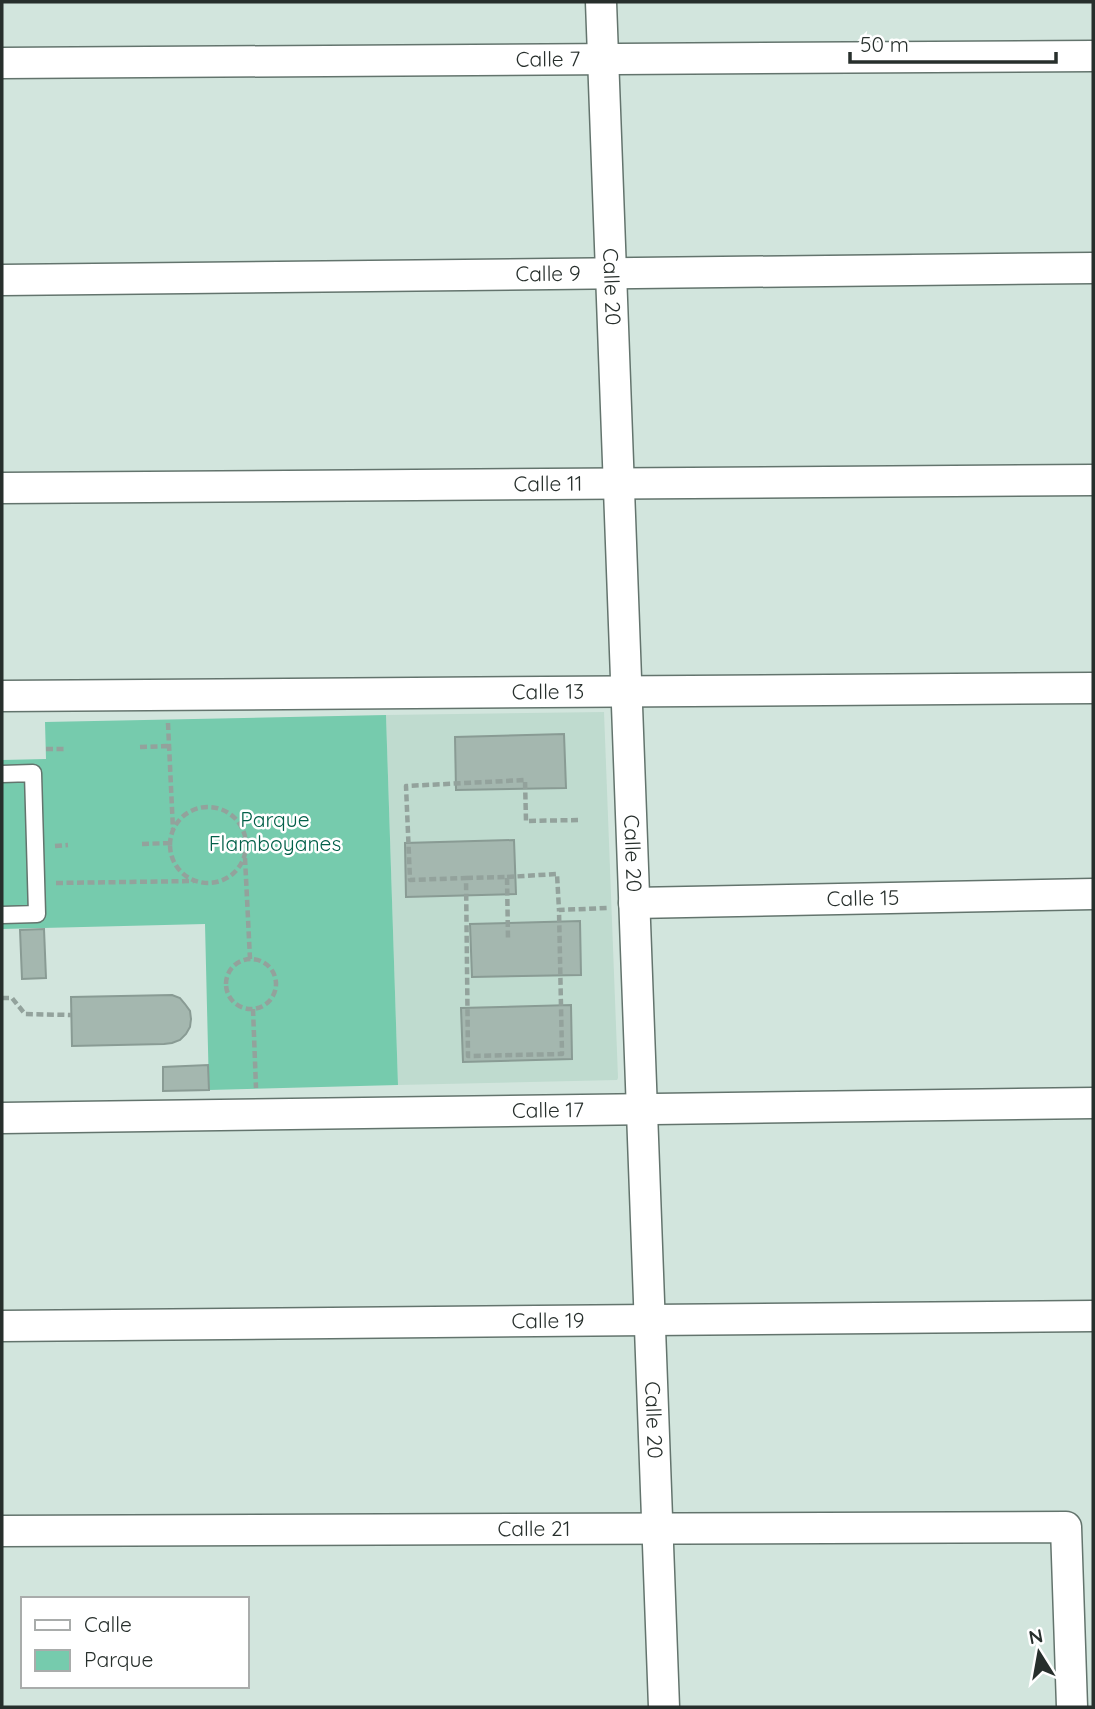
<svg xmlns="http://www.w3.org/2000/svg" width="1095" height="1709" font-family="Quicksand,sans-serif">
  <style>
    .built { fill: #bfdbcf }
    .green { fill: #76cbad }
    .building { fill: #a4b7af; stroke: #899b94; stroke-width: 2 }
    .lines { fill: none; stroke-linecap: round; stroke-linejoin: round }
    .lane-casing { stroke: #63746d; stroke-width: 19 }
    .street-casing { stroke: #63746d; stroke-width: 33 }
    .path { stroke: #93a29c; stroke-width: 4.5; stroke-dasharray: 7 3.5; stroke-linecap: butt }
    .lane { stroke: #fff; stroke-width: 16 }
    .street { stroke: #fff; stroke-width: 30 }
    .labels { text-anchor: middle; stroke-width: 5; stroke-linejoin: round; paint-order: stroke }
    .street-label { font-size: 21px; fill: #272f2c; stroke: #fff }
    .park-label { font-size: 21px; fill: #036049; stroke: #fff }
  </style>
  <rect width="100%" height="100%" fill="#d2e5dd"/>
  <path class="built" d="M604,712L618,1078L617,1080L398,1085L386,715Z"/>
  <path class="green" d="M386,715L398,1085L209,1090L205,924L2,929V760L46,759L45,722Z"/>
  <path class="building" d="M564,734L566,788L456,790L455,737Z
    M514,840L516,894L406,897L405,843Z
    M580,921L581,975L472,977L470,924Z
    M44,929L46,978L22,979L20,930Z
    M172,995L180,998L185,1004L190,1011L191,1019L190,1027L186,1034L180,1040L172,1043L164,1044L72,1046L71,997Z
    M571,1005L572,1059L463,1062L461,1008Z
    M208,1065L209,1090L163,1091V1067Z"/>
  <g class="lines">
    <g class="lane-casing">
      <path id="lane" d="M2,774L33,773L37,914L2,915"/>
    </g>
    <g class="street-casing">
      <g id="street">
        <path id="s1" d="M601,2L664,1707"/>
        <path id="s2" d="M2,63L1093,56"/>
        <path id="s3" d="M2,280L1093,268"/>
        <path id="s4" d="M2,488L1093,480"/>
        <path id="s5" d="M2,696L1093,688"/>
        <path id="s6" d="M634,903L1093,894"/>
        <path id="s7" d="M2,1118L1093,1103"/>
        <path id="s8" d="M2,1326L1093,1316"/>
        <path id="s9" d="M2,1531L1066,1527L1072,1707"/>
      </g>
    </g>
    <path class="path" d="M168,723L173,830
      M140,747L169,746
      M46,749H66
      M170 845a38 38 0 1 1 76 0a38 38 0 1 1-76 0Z
      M578,820L526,821L525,780L406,786L410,880L466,878L468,1056L562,1054L559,910L607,908
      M142,844L170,843
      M55,846L68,845
      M245,858L250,959
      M507,877L557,874L559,910
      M466,878L507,877L508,939
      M56,883L194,881
      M226 984a25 25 0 1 1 50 0a25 25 0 1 1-50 0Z
      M2,998H12L25,1014L71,1015
      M253,1009L256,1088"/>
    <use href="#lane" class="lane"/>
    <use href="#street" class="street"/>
  </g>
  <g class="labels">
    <g class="street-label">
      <text dy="7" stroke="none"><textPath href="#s2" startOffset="546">Calle 7</textPath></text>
      <text dy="7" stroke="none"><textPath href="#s3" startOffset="546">Calle 9</textPath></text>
      <text dy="7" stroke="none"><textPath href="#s1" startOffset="285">Calle 20</textPath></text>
      <text dy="7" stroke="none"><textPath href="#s4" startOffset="546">Calle 11</textPath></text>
      <text dy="7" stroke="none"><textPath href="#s5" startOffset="546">Calle 13</textPath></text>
      <text dy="7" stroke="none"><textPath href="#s1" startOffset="852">Calle 20</textPath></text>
      <text dy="7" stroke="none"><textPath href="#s6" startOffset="229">Calle 15</textPath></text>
      <text dy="7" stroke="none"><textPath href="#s7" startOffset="546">Calle 17</textPath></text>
      <text dy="7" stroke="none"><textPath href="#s8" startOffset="546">Calle 19</textPath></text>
      <text dy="7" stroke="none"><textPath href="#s1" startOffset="1419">Calle 20</textPath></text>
      <text dy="7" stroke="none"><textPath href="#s9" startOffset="532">Calle 21</textPath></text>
    </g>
    <g class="park-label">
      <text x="275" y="827">Parque<tspan x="275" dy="24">Flamboyanes</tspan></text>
    </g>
  </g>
  <rect width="1095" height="1709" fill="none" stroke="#272f2c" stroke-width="7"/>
  <rect x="21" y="1597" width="228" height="91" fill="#ffffff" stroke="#a9acab" stroke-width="2"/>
  <rect x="35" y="1620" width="35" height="10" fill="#ffffff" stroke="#a9acab" stroke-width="2"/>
  <text x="84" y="1632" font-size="21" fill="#272f2c">Calle</text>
  <rect x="35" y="1650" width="35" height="21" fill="#76cbad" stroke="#a9acab" stroke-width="2"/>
  <text x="84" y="1667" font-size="21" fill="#272f2c">Parque</text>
  <g transform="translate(1039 1653) rotate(349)" stroke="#ffffff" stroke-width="5" paint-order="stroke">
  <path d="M0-5L12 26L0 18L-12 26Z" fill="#272f2c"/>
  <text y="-10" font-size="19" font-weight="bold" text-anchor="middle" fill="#272f2c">N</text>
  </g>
  <path d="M850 52v10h206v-10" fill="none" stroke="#272f2c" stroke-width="3.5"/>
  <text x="860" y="52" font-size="21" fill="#272f2c" stroke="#ffffff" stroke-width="5" paint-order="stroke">50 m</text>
</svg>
